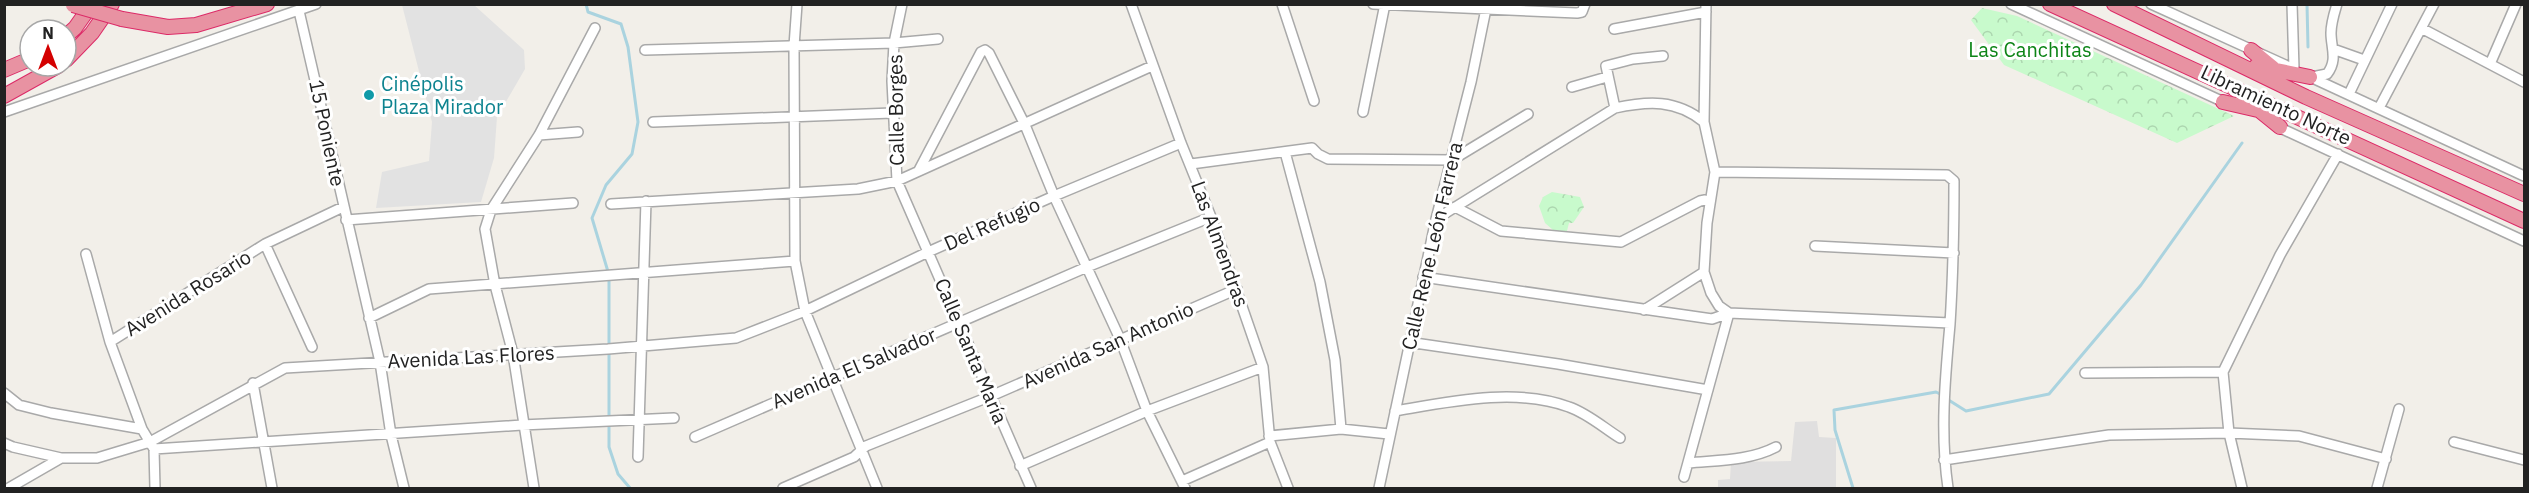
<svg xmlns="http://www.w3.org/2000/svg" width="2529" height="493" font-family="'IBM Plex Sans',sans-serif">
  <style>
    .residential { fill: #e0dfdf }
    .park { fill: url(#park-crowns) }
    .parking { fill: #e2e2e2 }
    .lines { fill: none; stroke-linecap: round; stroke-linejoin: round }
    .stream { stroke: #aad3df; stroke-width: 3 }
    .minor-casing { stroke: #a9a9a9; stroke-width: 12 }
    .highway-casing { stroke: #dc2a67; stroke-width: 16 }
    .minor { stroke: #fff; stroke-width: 9 }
    .highway { stroke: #e892a2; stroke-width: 14 }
    .highway-bridge-casing { stroke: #dc2a67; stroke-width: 16; stroke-linecap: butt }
    .highway-bridge { stroke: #e892a2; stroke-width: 14 }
    .culture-dot { fill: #0f9aa8; stroke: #fff; stroke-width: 2 }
    .labels { text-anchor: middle; stroke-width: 6; stroke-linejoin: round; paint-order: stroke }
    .park-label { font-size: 20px; fill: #0c8416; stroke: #fff }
    .culture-label { font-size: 20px; fill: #0d838f; stroke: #fff; text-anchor: start }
    .street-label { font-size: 20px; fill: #222; stroke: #fff }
  </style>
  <defs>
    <pattern id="park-crowns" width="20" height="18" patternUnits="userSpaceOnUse" patternTransform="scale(1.5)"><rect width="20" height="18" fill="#c8facc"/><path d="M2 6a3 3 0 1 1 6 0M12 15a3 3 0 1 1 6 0" fill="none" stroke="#acd6af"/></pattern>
  </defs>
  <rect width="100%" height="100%" fill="#f2efe9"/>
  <path class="residential" d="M1817,421L1819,437L1836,438V488H1718V480L1730,479L1731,462L1791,461L1795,422Z"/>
  <path class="park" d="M1982,8L2017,16L2234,116L2177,143L2004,65L1971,20Z
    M1552,192L1580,197L1584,207L1573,223H1569L1567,231L1560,236L1545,223L1539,206L1543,197Z"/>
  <path class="parking" d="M402,5H474L524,50L525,69L497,117L494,158L481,202L376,208L382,172L429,161L432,122Z"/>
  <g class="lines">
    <path class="stream" d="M586,4L588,12L621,24L628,47L638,122L632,154L606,185L592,218L609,275V447L618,474L630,488
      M2307,4L2308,47
      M1947,399L1966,411L2049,394L2141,285L2242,143
      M1853,488L1835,430L1834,410L1936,392L1942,395"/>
    <g class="minor-casing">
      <path id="minor" d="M797,4L794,46L795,261L805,311L877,488
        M902,4L894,43L892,81L897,181L1031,488
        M1131,4L1181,143L1211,217L1263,367L1270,442L1288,488
        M1282,4L1314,101
        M1373,4L1577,13L1582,12L1585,4
        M1706,4L1704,122L1715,172L1707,223L1704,272L1711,293L1719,306L1729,313
        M2011,4L2228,104
        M2151,4L2294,69
        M2292,4L2294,69
        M299,11L380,362L391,435L404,488
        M1614,29L1706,12
        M2423,29L2524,82
        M2333,49L2364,60
        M645,50L894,43L938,39
        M2490,64L2516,4
        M2306,75L2524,176
        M2312,77L2327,74C2338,60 2331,48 2331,33C2331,23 2334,14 2337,4
        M1572,87L1607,77
        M2349,94L2392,4
        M1615,108L1606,66L1633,59L1663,56
        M2379,108L2434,4
        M4,112L316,4
        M1363,112L1385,4
        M653,122L892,113
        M2276,126L2524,241
        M539,135L578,132
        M1285,152L1320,282L1335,360L1341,429
        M1191,164L1312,148L1318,154L1328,159L1452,160L1528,114
        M919,170L981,52L985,50L989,53L1025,125L1054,196L1120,339L1147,411L1185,488
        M1715,172L1947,175L1954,181C1954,229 1953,276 1950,324C1945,379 1940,433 1948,488
        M611,204L858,189L897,181L1152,66
        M1455,207L1501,231L1621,242L1700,201L1705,200L1710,203
        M1436,219L1615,108C1648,101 1676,99 1704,122
        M346,220L573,203
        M265,244L312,347
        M1815,246L1954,253
        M86,254L110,342L142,429L154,449L155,488
        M1423,277L1712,319L1729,313L1950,323
        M1644,310L1704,272
        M369,318L429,289L795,261
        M110,342L265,244L343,207
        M1408,342L1558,364L1708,390
        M2085,373L2223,372
        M253,383L272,488
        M4,393L19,405L51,413L142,429
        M1395,411C1448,402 1516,387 1569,407C1587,413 1604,428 1620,438
        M1269,436L1341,429L1389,434
        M695,437L1087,267L1211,217
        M2454,442L2524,460
        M4,443L13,447L61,458H97L150,442L285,368L608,349L736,338L805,311L928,252L1054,196L1181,143
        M154,449L522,425L674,418
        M638,457L646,201
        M1944,460L2109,435L2229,433L2299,436L2386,459
        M1688,463C1718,460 1749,461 1776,447
        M1020,466L1147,411L1263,367
        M1684,477L1729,313
        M1182,481L1270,442
        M9,488L61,458
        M534,488L513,354L495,285L485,229L491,210L539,135L595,28
        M783,488L854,457L866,446L991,396L1237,289
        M1379,488L1436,219L1471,82L1487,4
        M2242,488L2229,433L2223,372L2280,255L2338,154
        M2377,488L2399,409"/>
    </g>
    <g class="highway-casing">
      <path id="highway" d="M2050,4L2524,221
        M2114,4L2306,97L2524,194
        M122,19L168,27L196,25L267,4
        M66,36L75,28L92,4
        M2251,50L2273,68
        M66,60L92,33L112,4
        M2256,66L2310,77
        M4,70L30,59
        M4,96L58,66
        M2223,102L2271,113
        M2259,110L2280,127"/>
    </g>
    <use href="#minor" class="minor"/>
    <use href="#highway" class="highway"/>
    <g class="highway-bridge-casing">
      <path id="highway-bridge" d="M73,5L122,19"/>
    </g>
    <use href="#highway-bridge" class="highway-bridge"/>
  </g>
  <circle class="culture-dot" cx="369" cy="95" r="6"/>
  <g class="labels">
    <g class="park-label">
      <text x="2030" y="57">Las Canchitas</text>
    </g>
    <g class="culture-label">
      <text x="381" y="91">Cinépolis<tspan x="381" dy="23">Plaza Mirador</tspan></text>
    </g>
    <g class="street-label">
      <text transform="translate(2276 105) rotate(25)" y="7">Libramiento Norte</text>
      <text transform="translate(896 110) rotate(-91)" y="7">Calle Borges</text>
      <text transform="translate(327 133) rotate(78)" y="7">15 Poniente</text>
      <text transform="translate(992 224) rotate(-24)" y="7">Del Refugio</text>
      <text transform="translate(1220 244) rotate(70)" y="7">Las Almendras</text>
      <text transform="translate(1432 246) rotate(-77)" y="7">Calle Rene León Farrera</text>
      <text transform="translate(188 293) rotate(-32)" y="7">Avenida Rosario</text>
      <text transform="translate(1108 345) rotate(-24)" y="7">Avenida San Antonio</text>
      <text transform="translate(971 351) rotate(67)" y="7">Calle Santa María</text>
      <text transform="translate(471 357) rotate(-3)" y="7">Avenida Las Flores</text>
      <text transform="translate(854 368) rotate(-23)" y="7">Avenida El Salvador</text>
    </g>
  </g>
  <rect width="2529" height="493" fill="none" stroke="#222222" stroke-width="12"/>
  <g transform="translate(48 48)"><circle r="28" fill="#ffffff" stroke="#a7a7a7" stroke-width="1.5"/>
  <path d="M0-4.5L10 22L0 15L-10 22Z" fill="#d40000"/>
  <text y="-9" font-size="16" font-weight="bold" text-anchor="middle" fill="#222222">N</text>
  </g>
</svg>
